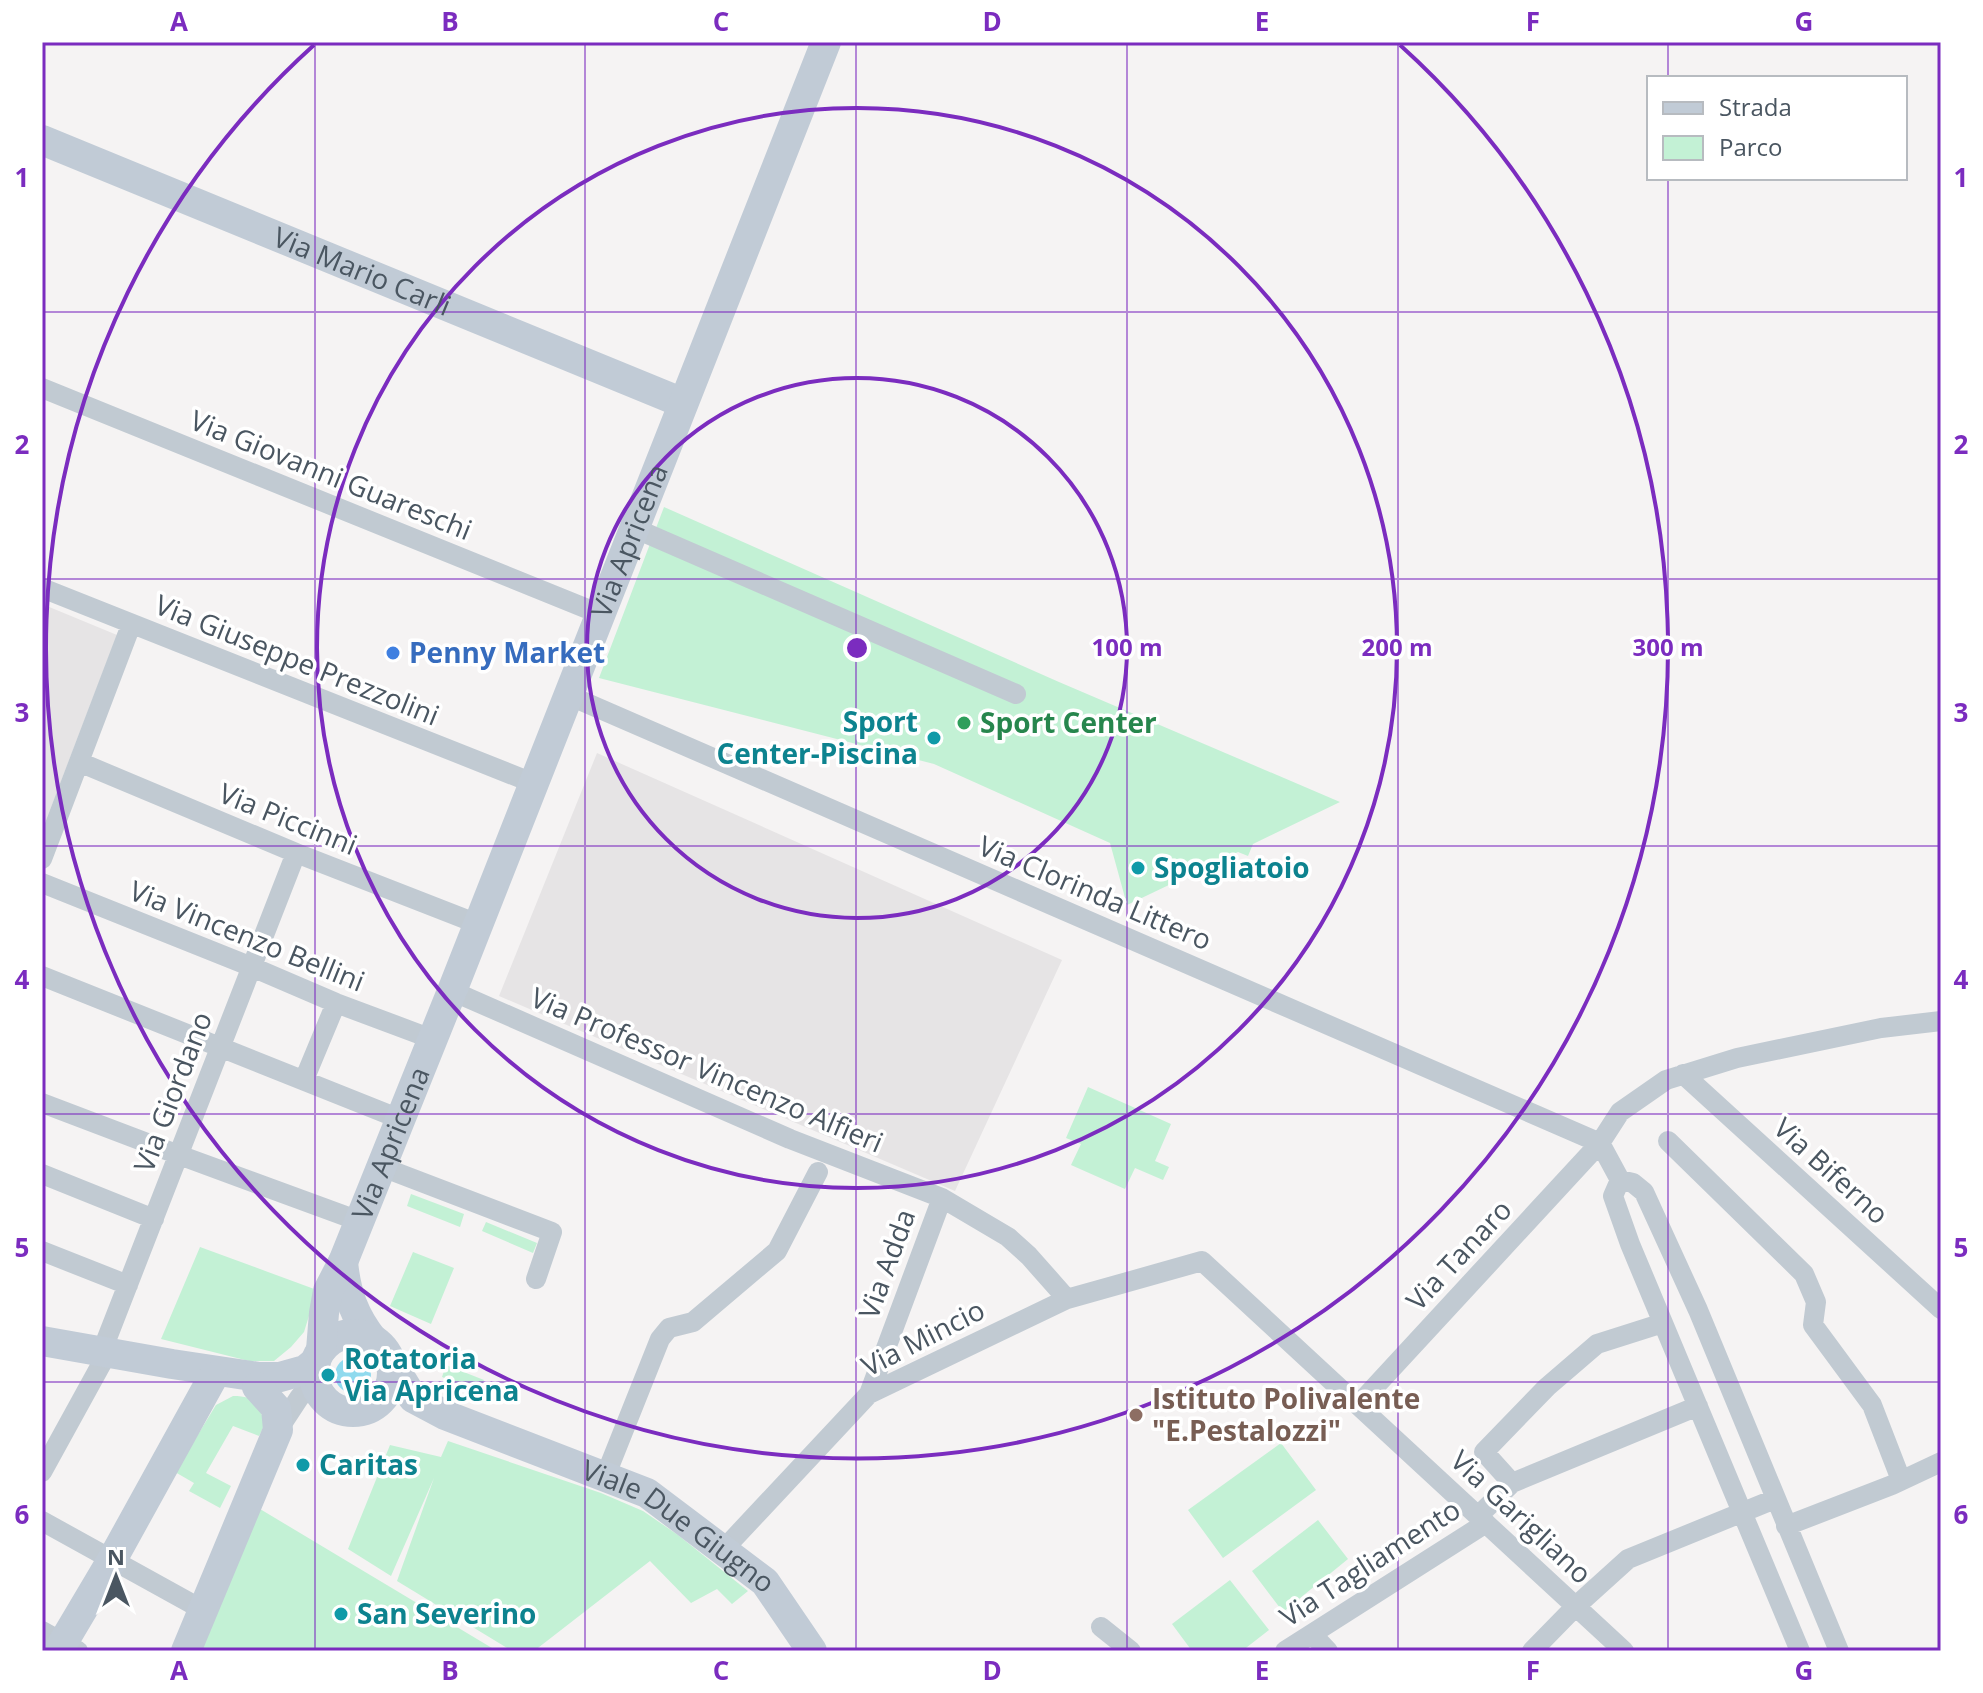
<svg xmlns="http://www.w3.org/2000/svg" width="1983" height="1693" font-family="'Open Sans',sans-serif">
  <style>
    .education { fill: #e6e4e5 }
    .green { fill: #c3f1d5 }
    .water { fill: #90daee }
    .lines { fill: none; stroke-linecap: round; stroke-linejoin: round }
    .street { stroke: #c1cad2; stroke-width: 20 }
    .secondary { stroke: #c1cbd6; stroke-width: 30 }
    .grid { fill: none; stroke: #7b2cbf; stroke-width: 2; stroke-opacity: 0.55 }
    .ring { fill: none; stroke: #7b2cbf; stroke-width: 4 }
    .shop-dot { fill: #3f7fe0; stroke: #fff; stroke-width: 3 }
    .leisure-dot { fill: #2e9e5b; stroke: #fff; stroke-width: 3 }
    .culture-dot { fill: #0f9aa8; stroke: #fff; stroke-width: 3 }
    .education-dot { fill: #8d6e63; stroke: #fff; stroke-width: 3 }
    .labels { text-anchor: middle; stroke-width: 7; stroke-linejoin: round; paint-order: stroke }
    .street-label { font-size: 28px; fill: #4a5661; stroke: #fff }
    .shop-label { font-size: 28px; font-weight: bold; fill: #366cbe; stroke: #fff; text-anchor: start }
    .culture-label { font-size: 28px; font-weight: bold; fill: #0d838f; stroke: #fff; text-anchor: start }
    .leisure-label { font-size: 28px; font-weight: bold; fill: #27864d; stroke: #fff; text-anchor: start }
    .education-label { font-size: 28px; font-weight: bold; fill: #785e54; stroke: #fff; text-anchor: start }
    .centre { fill: #7b2cbf; stroke: #fff; stroke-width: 4 }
    .ring-label { font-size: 24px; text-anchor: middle; font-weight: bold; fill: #7b2cbf; stroke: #fff; stroke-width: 7; stroke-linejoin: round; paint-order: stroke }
    .neatline { fill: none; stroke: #7b2cbf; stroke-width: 3 }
    .grid-label { font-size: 26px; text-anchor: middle; font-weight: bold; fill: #7b2cbf }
  </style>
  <rect width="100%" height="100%" fill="#f5f3f3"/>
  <path class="education" d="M42,604L117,635L42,831Z
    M597,753L1062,960L955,1191L499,996Z"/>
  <path class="green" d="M664,507L1059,682L1340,802L1253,844L1248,856L1238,852L1127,905L1110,843L934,764L599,678Z
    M1088,1087L1171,1124L1155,1161L1169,1167L1163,1180L1135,1168L1125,1189L1071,1165L1081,1144L1066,1138Z
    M411,1194L464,1214L460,1227L407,1206Z
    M486,1222L537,1243L533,1253L482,1231Z
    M200,1247L317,1290L304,1332L291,1347L274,1361H249L161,1339Z
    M413,1252L454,1268L431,1324L390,1306Z
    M446,1365L484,1380L479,1392L442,1377Z
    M233,1396C256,1396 258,1404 265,1424L259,1436L233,1426L206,1473L231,1486L220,1508L189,1491L194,1483L175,1472L216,1405Z
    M448,1441L601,1493L643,1511L678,1535L748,1591L732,1604L717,1589L691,1603L650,1561L534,1651H512L397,1581L434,1478L391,1576L348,1549L390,1445L441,1457Z
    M1281,1443L1316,1490L1223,1558L1188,1510Z
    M255,1506L497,1651H197Z
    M1318,1520L1348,1559L1283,1612L1252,1571Z
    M1230,1580L1269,1630L1242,1651H1192L1172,1624Z"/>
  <path class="water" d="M335 1375a18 18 0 1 1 36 0a18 18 0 1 1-36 0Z"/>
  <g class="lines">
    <path class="street" d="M42,388L600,614
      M634,528L1016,694
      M42,588L533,783
      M568,695L1600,1143
      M79,762L296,853L478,924
      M42,859L131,625
      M42,883L252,967L336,1003L432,1039
      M42,976L400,1119
      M452,991L790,1139L942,1198L1008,1237L1029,1256L1067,1299
      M1683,1074L1941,1309
      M304,1080L336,1003
      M42,1103L179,1155L359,1221
      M1668,1141L1804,1274L1816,1302L1813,1325L1872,1405L1901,1480
      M1600,1143L1620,1180
      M382,1167L552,1232L536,1279
      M42,1174L154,1219
      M42,1251L128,1285
      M102,1351L296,853
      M869,1394L942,1198
      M1358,1405L1600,1143L1620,1112L1666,1080L1737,1058L1881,1028L1941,1021
      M278,1430L299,1398L314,1379
      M42,1472L108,1352
      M605,1477L660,1339L669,1328L693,1322L777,1251L818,1172
      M1512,1483L1484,1452L1547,1387L1597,1344L1663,1323
      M1478,1516L1512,1483L1698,1406
      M42,1521L203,1610
      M1786,1526L1892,1485L1941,1462
      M723,1550L869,1394L1067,1299L1202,1261L1624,1651
      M1101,1627L1131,1651
      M42,1631L78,1651
      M1312,1634L1328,1651
      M1285,1651L1486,1523
      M1532,1651L1576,1606L1628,1559L1775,1499
      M1800,1651L1630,1244L1613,1196L1620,1180L1633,1183L1644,1192L1698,1310L1839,1651"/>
    <g class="secondary">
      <path id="s1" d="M42,140L683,403"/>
      <path d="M343,1262C346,1293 354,1316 374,1341"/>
      <circle cx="353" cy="1373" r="39"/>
      <path d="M42,1341L172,1364L259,1377H280L305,1370L316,1361"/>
      <path id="s2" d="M321,1350L324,1313L328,1291L343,1262L452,991L826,42"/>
      <path id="s3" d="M389,1359L413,1398L445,1415L647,1493L765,1582L812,1651"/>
      <path d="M58,1651L112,1560L213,1377"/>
      <path d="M186,1651L278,1430L276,1408L257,1387"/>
    </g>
  </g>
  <path class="grid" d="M315,42V1651M585,42V1651M856,42V1651M1127,42V1651M1398,42V1651M1668,42V78M1668,178V1651M42,312H1941M42,579H1941M42,846H1941M42,1114H1941M42,1382H1941"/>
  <g class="ring">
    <circle cx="857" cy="648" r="270"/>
    <circle cx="857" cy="648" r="540"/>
    <path d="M1400 45A811 811 0 1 1 314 45"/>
  </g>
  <circle class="shop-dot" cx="393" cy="653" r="8"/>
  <circle class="leisure-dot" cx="964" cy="723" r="8"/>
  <g class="culture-dot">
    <circle cx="934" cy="738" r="8"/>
    <circle cx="1138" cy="868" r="8"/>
    <circle cx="328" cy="1375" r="8"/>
    <circle cx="303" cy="1465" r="8"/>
    <circle cx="341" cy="1614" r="8"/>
  </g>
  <circle class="education-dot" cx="1136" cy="1415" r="8"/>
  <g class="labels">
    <g class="street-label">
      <text dy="10" stroke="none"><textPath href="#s1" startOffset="346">Via Mario Carli</textPath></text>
      <text transform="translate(331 475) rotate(22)" y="10">Via Giovanni Guareschi</text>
      <text dy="10" stroke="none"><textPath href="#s2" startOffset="868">Via Apricena</textPath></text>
      <text transform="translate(297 660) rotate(22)" y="10">Via Giuseppe Prezzolini</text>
      <text transform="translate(288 819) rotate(22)" y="10">Via Piccinni</text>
      <text transform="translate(1095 893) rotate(23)" y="10">Via Clorinda Littero</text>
      <text transform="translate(247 936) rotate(22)" y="10">Via Vincenzo Bellini</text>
      <text transform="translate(707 1070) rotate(23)" y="10">Via Professor Vincenzo Alfieri</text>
      <text transform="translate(173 1092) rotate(-69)" y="10">Via Giordano</text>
      <text dy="10" stroke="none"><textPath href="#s2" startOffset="220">Via Apricena</textPath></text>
      <text transform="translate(1831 1171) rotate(42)" y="10">Via Biferno</text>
      <text transform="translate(1459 1255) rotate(-47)" y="10">Via Tanaro</text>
      <text transform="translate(887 1264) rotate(-70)" y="10">Via Adda</text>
      <text transform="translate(923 1338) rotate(-27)" y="10">Via Mincio</text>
      <text transform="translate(1521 1517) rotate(43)" y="10">Via Garigliano</text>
      <text dy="10" stroke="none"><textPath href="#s3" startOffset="342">Viale Due Giugno</textPath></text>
      <text transform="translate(1370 1563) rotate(-33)" y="10">Via Tagliamento</text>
    </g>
    <g class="shop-label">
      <text x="409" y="663">Penny Market</text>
    </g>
    <g class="culture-label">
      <text x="918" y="732" text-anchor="end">Sport<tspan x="918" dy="32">Center-Piscina</tspan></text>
      <text x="1154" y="878">Spogliatoio</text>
      <text x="344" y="1369">Rotatoria<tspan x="344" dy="32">Via Apricena</tspan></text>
      <text x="319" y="1475">Caritas</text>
      <text x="357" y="1624">San Severino</text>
    </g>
    <g class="leisure-label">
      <text x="980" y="733">Sport Center</text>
    </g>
    <g class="education-label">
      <text x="1152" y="1409">Istituto Polivalente<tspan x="1152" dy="32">"E.Pestalozzi"</tspan></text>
    </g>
  </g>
  <circle cx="857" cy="648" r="12" class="centre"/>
  <g class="ring-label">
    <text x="1127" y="656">100 m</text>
    <text x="1397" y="656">200 m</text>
    <text x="1668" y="656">300 m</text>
  </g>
  <rect width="1983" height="1693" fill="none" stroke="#ffffff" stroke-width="88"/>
  <rect x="1647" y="76" width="260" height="104" fill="#ffffff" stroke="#b7bbc0" stroke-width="2"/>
  <rect x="1663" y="102" width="40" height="12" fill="#c1cbd6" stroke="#b7bbc0" stroke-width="2"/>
  <text x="1719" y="116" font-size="24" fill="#4a5661">Strada</text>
  <rect x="1663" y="136" width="40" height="24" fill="#c3f1d5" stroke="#b7bbc0" stroke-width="2"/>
  <text x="1719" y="156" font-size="24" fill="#4a5661">Parco</text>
  <g transform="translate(116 1577)" stroke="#ffffff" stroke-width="6" paint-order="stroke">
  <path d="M0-6L14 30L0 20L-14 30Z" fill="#4a5661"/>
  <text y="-12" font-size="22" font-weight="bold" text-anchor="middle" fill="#4a5661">N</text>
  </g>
  <rect x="44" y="44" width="1895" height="1605" class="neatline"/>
  <g class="grid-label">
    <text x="179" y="31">A</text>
    <text x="450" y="31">B</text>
    <text x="721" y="31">C</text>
    <text x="992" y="31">D</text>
    <text x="1262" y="31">E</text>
    <text x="1533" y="31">F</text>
    <text x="1804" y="31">G</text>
    <text x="22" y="187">1</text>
    <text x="1961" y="187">1</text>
    <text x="22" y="454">2</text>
    <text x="1961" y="454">2</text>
    <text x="22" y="722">3</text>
    <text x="1961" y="722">3</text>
    <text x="22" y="989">4</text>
    <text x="1961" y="989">4</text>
    <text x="22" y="1257">5</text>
    <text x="1961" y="1257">5</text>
    <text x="22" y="1524">6</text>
    <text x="1961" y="1524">6</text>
    <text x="179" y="1680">A</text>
    <text x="450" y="1680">B</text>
    <text x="721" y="1680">C</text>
    <text x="992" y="1680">D</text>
    <text x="1262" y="1680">E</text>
    <text x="1533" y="1680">F</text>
    <text x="1804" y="1680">G</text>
  </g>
</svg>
